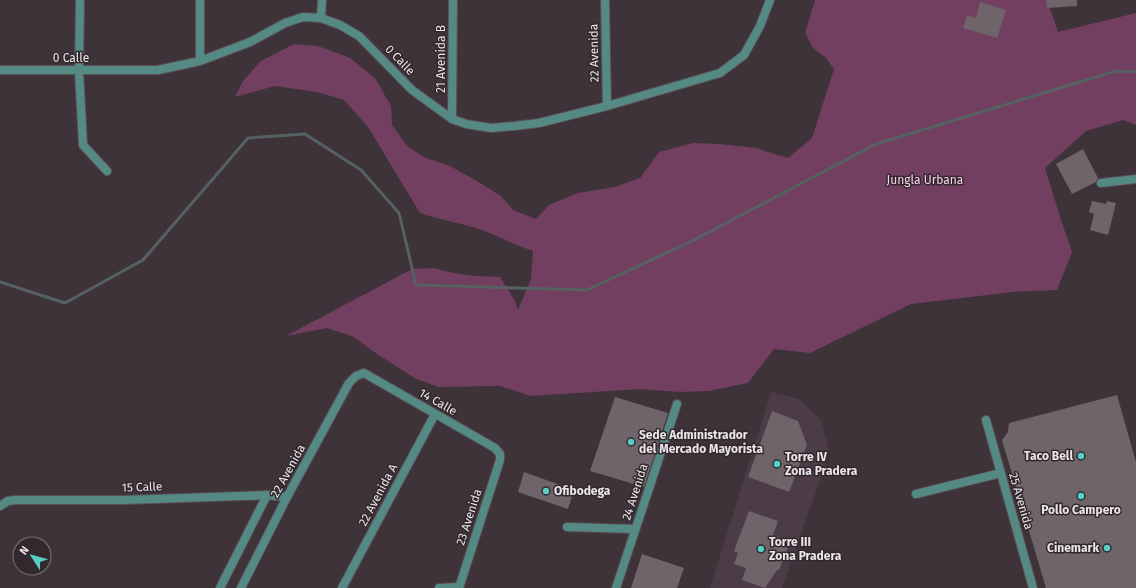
<svg xmlns="http://www.w3.org/2000/svg" width="1136" height="588" font-family="'Fira Sans',sans-serif">
  <style>
    .built { fill: #4b3c45 }
    .green { fill: #723f61 }
    .lines { fill: none; stroke-linecap: round; stroke-linejoin: round }
    .stream { stroke: #566161; stroke-width: 3 }
    .building { fill: #6e646a }
    .minor-casing { stroke: #594f55; stroke-width: 10 }
    .minor { stroke: #558984; stroke-width: 8 }
    .poi-dot { fill: #56cec4; stroke: #32292f; stroke-width: 1.5 }
    .labels { text-anchor: middle; stroke-width: 3; stroke-linejoin: round; paint-order: stroke }
    .street-label { font-size: 12px; fill: #ebe5e8; stroke: #32292f }
    .park-label { font-size: 12px; fill: #fccfeb; stroke: #32292f }
    .poi-label { font-size: 12px; font-weight: bold; fill: #ebe5e8; stroke: #32292f; text-anchor: start }
  </style>
  <rect width="100%" height="100%" fill="#3d3339"/>
  <path class="built" d="M771,392L799,399L821,420L829,449L824,469L782,588H710Z"/>
  <path class="green" d="M815,0H1047L1058,32L1136,13V125L1123,120L1086,131L1045,168L1062,223L1072,252L1057,290L1013,292L911,304L810,353L774,349L748,383L709,391L679,392L640,389L531,396L500,386L439,387L416,379L371,350L354,337L327,328L286,336L412,269L434,268L453,273L476,276L500,277L515,301L518,310L531,279L533,251C516,245 500,237 484,231C463,223 441,220 420,213L368,127L344,100L317,92L275,86L235,97L243,81L261,61L294,44L318,46L350,58L375,78L391,106L392,125L408,147L426,158L450,166L477,181L501,196L513,210L536,219L549,205L578,193L615,187L640,178L659,152L693,143L719,144L756,148L788,158L812,138L834,69L826,58L813,48L805,33Z"/>
  <g class="lines">
    <path class="stream" d="M0,282L65,303L143,260L248,138L305,134L361,170L399,213L416,285L587,290L694,240L876,144L1116,71L1136,72"/>
  </g>
  <path class="building" d="M1046,0H1077V6L1047,8Z
    M980,2L1006,10L997,38L963,28L967,15L976,18Z
    M1083,149L1098,178L1096,182L1072,194L1056,164Z
    M1092,201L1106,204L1107,201L1116,203L1108,235L1090,230L1094,214L1089,212Z
    M1117,395L1136,462V588H1046L1002,440L1008,432L1009,423Z
    M615,397L668,413L644,487L590,471Z
    M772,411L798,421L807,445L789,492L748,477Z
    M524,472L574,490L568,509L518,492Z
    M749,511L778,521L773,535L784,539L781,545L788,548L779,570H777L765,588L742,580L746,568L734,564L738,553L734,551Z
    M642,554L684,568L677,588H631Z"/>
  <g class="lines">
    <g class="minor-casing">
      <path id="minor" d="M80,0L79,71L83,145L107,171
        M605,0L607,106
        M321,18L322,0
        M200,61V0
        M0,70H158L200,61L250,42L285,23L303,17L321,18L340,25L359,36L412,90L452,119L466,124L491,128L514,126L539,123L607,106L720,73L744,55L760,26L770,0
        M452,119L453,0
        M1101,183L1136,179
        M986,420L1033,588
        M916,494L1001,473
        M0,506L8,501L15,500H124L267,495L287,497
        M567,527L635,529
        M220,588L267,495
        M241,588L287,497L349,383L356,376L364,373L495,448L500,454V460L459,588
        M342,588L435,414
        M439,588L459,587
        M616,588L677,404"/>
    </g>
    <use href="#minor" class="minor"/>
  </g>
  <g class="poi-dot">
    <circle cx="631" cy="442" r="4"/>
    <circle cx="1081" cy="456" r="4"/>
    <circle cx="777" cy="464" r="4"/>
    <circle cx="546" cy="491" r="4"/>
    <circle cx="1081" cy="496" r="4"/>
    <circle cx="1107" cy="548" r="4"/>
    <circle cx="761" cy="549" r="4"/>
  </g>
  <g class="labels">
    <g class="street-label">
      <text transform="translate(594 53) rotate(-91)" y="4">22 Avenida</text>
      <text x="71" y="62">0 Calle</text>
      <text transform="translate(441 59) rotate(-90)" y="4">21 Avenida B</text>
      <text transform="translate(400 60) rotate(46)" y="4">0 Calle</text>
      <text transform="translate(438 402) rotate(30)" y="4">14 Calle</text>
      <text transform="translate(288 471) rotate(-61)" y="4">22 Avenida</text>
      <text transform="translate(142 487) rotate(-2)" y="4">15 Calle</text>
      <text transform="translate(635 492) rotate(-72)" y="4">24 Avenida</text>
      <text transform="translate(378 495) rotate(-62)" y="4">22 Avenida A</text>
      <text transform="translate(1021 501) rotate(74)" y="4">25 Avenida</text>
      <text transform="translate(469 517) rotate(-72)" y="4">23 Avenida</text>
    </g>
    <g class="park-label">
      <text x="925" y="184">Jungla Urbana</text>
    </g>
    <g class="poi-label">
      <text x="639" y="439">Sede Administrador<tspan x="639" dy="14">del Mercado Mayorista</tspan></text>
      <text x="1073" y="460" text-anchor="end">Taco Bell</text>
      <text x="785" y="461">Torre IV<tspan x="785" dy="14">Zona Pradera</tspan></text>
      <text x="554" y="495">Ofibodega</text>
      <text x="1081" y="514" text-anchor="middle">Pollo Campero</text>
      <text x="769" y="546">Torre III<tspan x="769" dy="14">Zona Pradera</tspan></text>
      <text x="1099" y="552" text-anchor="end">Cinemark</text>
    </g>
  </g>
  <g transform="translate(32 556) rotate(306)"><circle r="19" fill="#32292f" stroke="#7c7479"/>
  <path d="M0-3L7 15L0 10L-7 15Z" fill="#56cec4"/>
  <text y="-6" font-size="11" font-weight="bold" text-anchor="middle" fill="#ebe5e8">N</text>
  </g>
</svg>
